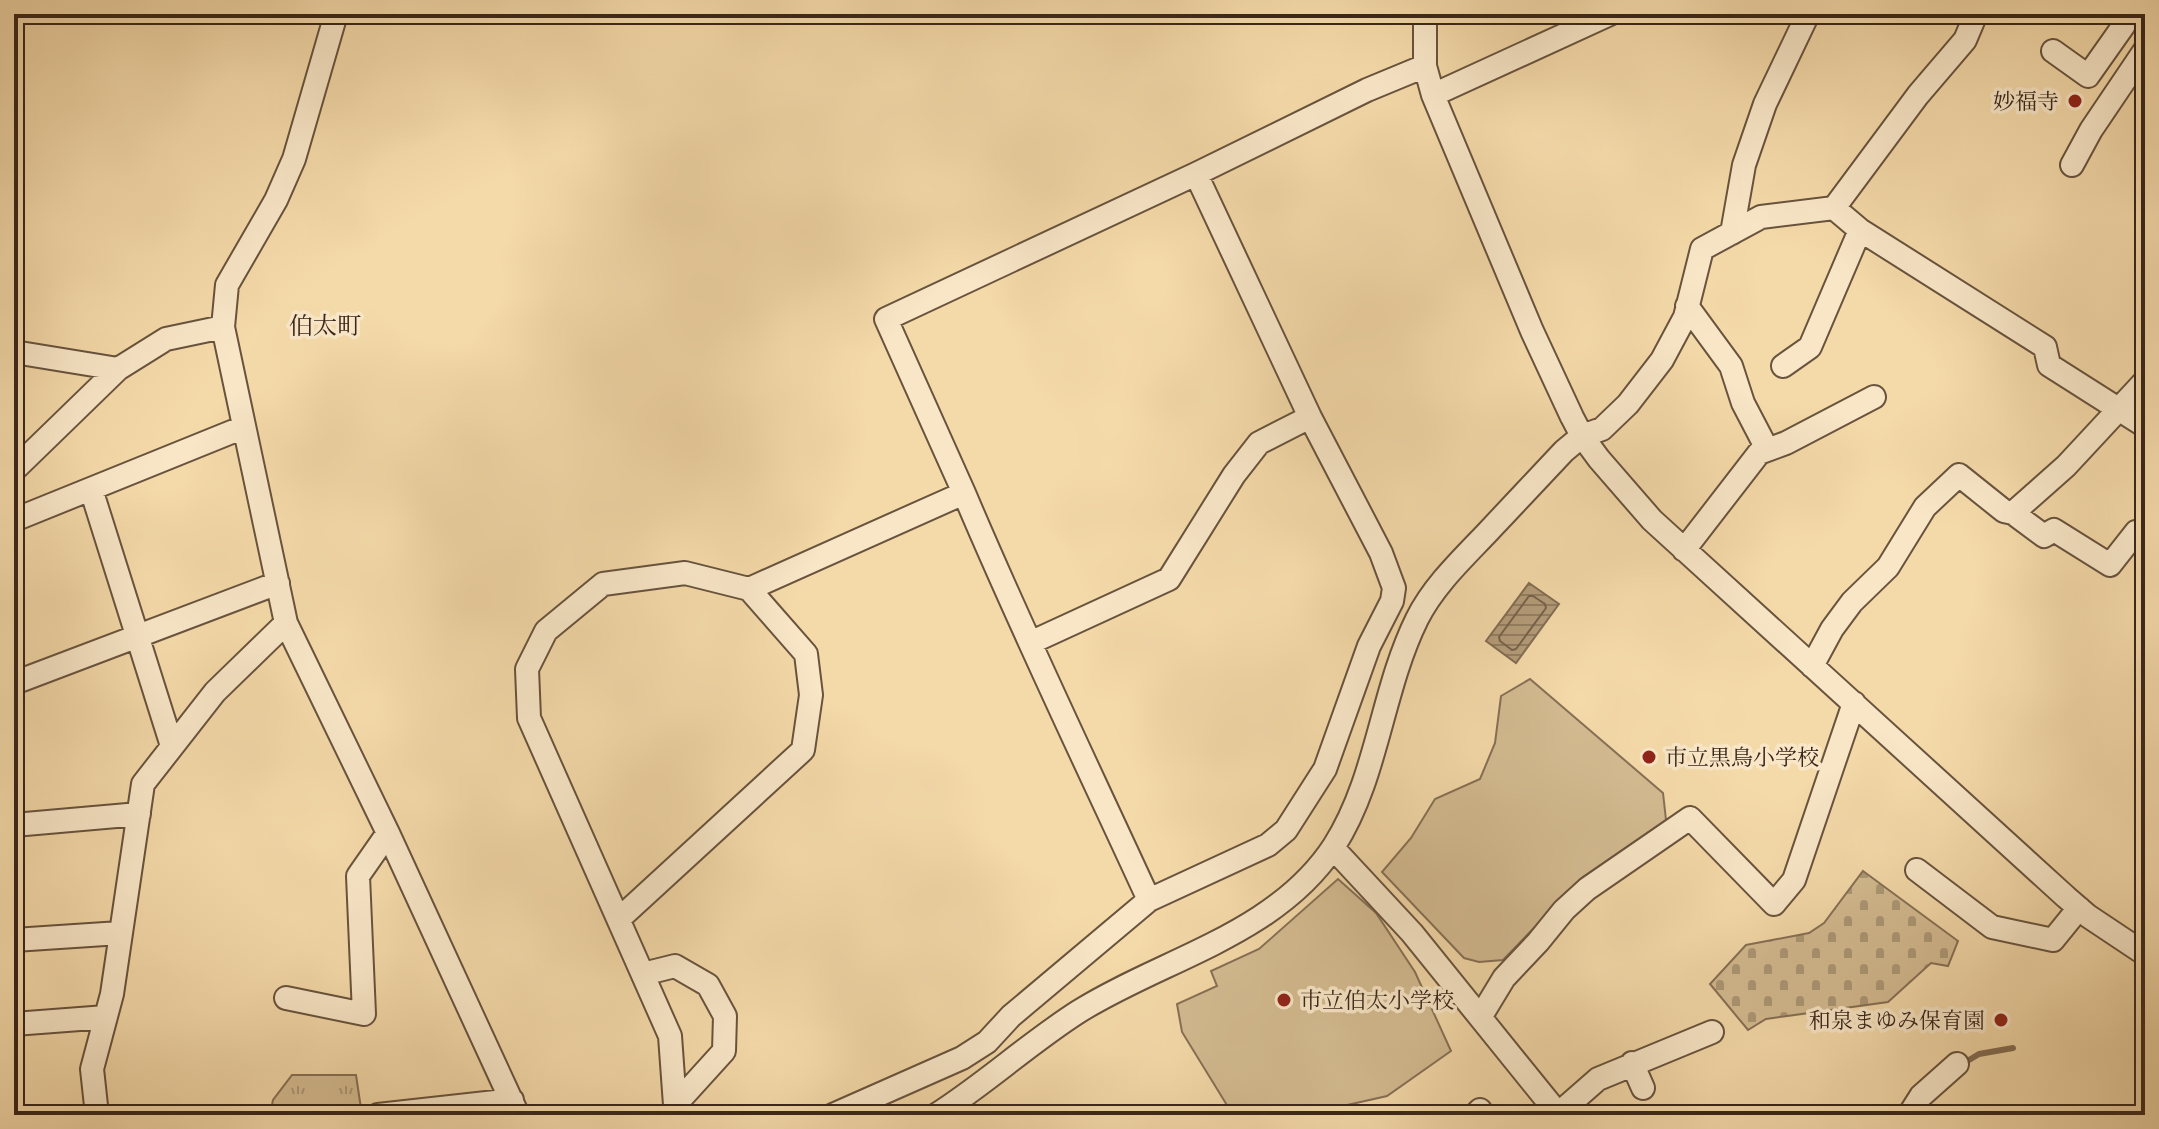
<svg xmlns="http://www.w3.org/2000/svg" width="2159" height="1129" font-family="'IM FELL French Canon','Noto Serif JP',serif">
  <style>
    .cemetery { fill: url(#cemetery-stones); stroke: #867056; stroke-width: 2 }
    .park { fill: url(#park-tufts); stroke: #867056; stroke-width: 2 }
    .garden { fill: #d4bb91; stroke: #867056; stroke-width: 2 }
    .water { fill: url(#water-rules); stroke: #836d53; stroke-width: 2 }
    .lines { fill: none; stroke-linecap: round; stroke-linejoin: round }
    .shore { stroke: #76614a; stroke-width: 2 }
    .stream { stroke: #836d53; stroke-width: 6 }
    .minor-casing { stroke: #68533e; stroke-width: 26 }
    .minor { stroke: #f8e6c7; stroke-width: 22 }
    .poi-dot { fill: #8f2418; stroke: #f8e6c7; stroke-width: 3 }
    .labels { text-anchor: middle; stroke-width: 7; stroke-linejoin: round; paint-order: stroke }
    .poi-label { font-size: 22px; fill: #39261b; stroke: #f8e6c7; text-anchor: end }
    .neighbourhood-label { font-size: 24px; fill: #39261b; stroke: #f8e6c7 }
  </style>
  <defs>
    <pattern id="cemetery-stones" width="16" height="16" patternUnits="userSpaceOnUse" patternTransform="scale(2)"><rect width="16" height="16" fill="#d4bb91"/><path d="M2 7V4a2 2 0 0 1 4 0v3zM10 15v-3a2 2 0 0 1 4 0v3z" fill="#ad9876"/></pattern>
    <pattern id="park-tufts" width="24" height="20" patternUnits="userSpaceOnUse" patternTransform="scale(2)"><rect width="24" height="20" fill="#d4bb91"/><path d="M3 7l-1-3M5 7V3M7 7l1-3M15 17l-1-3M17 17v-4M19 17l1-3" fill="none" stroke="#ad9876"/></pattern>
    <pattern id="water-rules" width="6" height="5" patternUnits="userSpaceOnUse" patternTransform="scale(2)"><rect width="6" height="5" fill="#b49c79"/><path d="M0 2.5h6" fill="none" stroke="#937f62"/></pattern>
  </defs>
  <rect width="100%" height="100%" fill="#f4d9a9"/>
  <filter id="stains"><feTurbulence type="fractalNoise" baseFrequency=".0025" numOctaves="4"/><feColorMatrix values="0 0 0 0 .2 0 0 0 0 .09 0 0 0 0 .02 0 0 0 .5 -.17"/></filter>
  <radialGradient id="worn" r=".72"><stop offset=".6" stop-color="#630" stop-opacity="0"/><stop offset="1" stop-color="#630" stop-opacity=".3"/></radialGradient>
  <path class="cemetery" d="M1863,871L1958,941L1948,966L1931,963L1888,1002L1766,1019L1748,1030L1710,984L1746,945L1809,933L1824,923Z"/>
  <path class="park" d="M292,1075H356L362,1115H270L273,1100Z"/>
  <path class="garden" d="M1530,679L1663,793L1666,820L1583,877L1503,960L1479,962L1464,958L1382,872L1411,838L1435,799L1480,779L1495,743L1501,696Z
    M1338,879L1376,913L1415,972L1451,1051L1387,1096L1303,1115H1233L1182,1032L1177,1004L1217,986L1211,971L1259,949Z"/>
  <path class="water" d="M1529,583L1559,604L1516,663L1486,641Z"/>
  <g class="lines">
    <path class="shore" d="M1529,596H1533L1545,604L1546,608L1516,649L1512,650L1500,641L1499,637Z"/>
    <path class="stream" d="M1964,1063L1979,1054L2013,1048"/>
    <g class="minor-casing">
      <path id="minor" d="M336,14L294,159L276,200L227,285L223,327L286,623L388,833L518,1115
        M1425,14V66L1433,95L1532,331L1572,417L1582,436L1599,459L1652,520L2066,897L2088,916L2145,954
        M2053,51L2088,76L2124,25
        M1433,95L1610,14
        M2072,165L2091,130L2145,50
        M1834,208L1860,230L2045,347L2049,365L2145,426
        M1732,233L1744,165L1765,104L1808,14
        M1687,306L1731,366L1743,403L1767,449
        M14,352L118,369L166,339L223,327
        M1783,366L1810,347L1860,230
        M14,470L118,369
        M91,489L172,746
        M964,493C1022,631 1087,765 1149,900
        M2013,513L2044,536L2054,530L2110,565L2136,532L2145,539
        M14,520L244,427
        M1684,550L1759,453L1786,443L1874,397
        M749,589L964,493L886,319L1196,174L1367,90L1425,66
        M1032,642L1169,579L1234,475L1259,443L1310,417
        M1812,666L1832,629L1852,602L1888,567L1925,507L1959,475L2004,511L2013,513L2066,466L2145,381
        M14,683L278,583
        M14,825L139,814
        M1333,848L1412,933L1559,1115
        M1917,870L1992,927L2053,940L2079,908
        M619,919L803,750L811,695L806,654L749,589L685,573L603,584L546,631L527,669L529,718L670,1036L675,1105L672,1115
        M14,940L120,933
        M643,974L675,966L708,985L725,1016L724,1051L675,1105
        M286,998L364,1014L358,876L388,833
        M1481,1016L1504,978L1538,942L1564,910L1587,889L1690,818L1774,904L1794,880L1854,703
        M14,1024L106,1017
        M1632,1063L1643,1088
        M1558,1114L1598,1079L1712,1032
        M97,1115L92,1069L112,994L143,784L215,692L286,623
        M378,1115L512,1100
        M833,1115L962,1058L987,1042L1011,1016L1149,900L1268,845L1286,830L1325,769L1369,646L1392,601L1394,588L1381,553L1310,417L1196,174
        M936,1115C985,1084 1028,1044 1078,1012C1162,959 1276,935 1334,846C1378,777 1381,692 1417,619C1433,587 1460,561 1485,535C1511,507 1538,479 1564,451L1582,436L1602,429L1628,404L1662,360L1685,317L1702,249L1761,217L1834,208L1918,95L1965,40L1976,14
        M1475,1115L1480,1110
        M1909,1115L1921,1096L1957,1064"/>
    </g>
    <use href="#minor" class="minor"/>
  </g>
  <g class="poi-dot">
    <circle cx="2075" cy="101" r="8"/>
    <circle cx="1649" cy="757" r="8"/>
    <circle cx="1284" cy="1000" r="8"/>
    <circle cx="2001" cy="1020" r="8"/>
  </g>
  <g class="labels">
    <g class="poi-label">
      <text x="2059" y="109">妙福寺</text>
      <text x="1665" y="765" text-anchor="start">市立黒鳥小学校</text>
      <text x="1300" y="1008" text-anchor="start">市立伯太小学校</text>
      <text x="1985" y="1028">和泉まゆみ保育園</text>
    </g>
    <g class="neighbourhood-label">
      <text x="325" y="334">伯太町</text>
    </g>
  </g>
  <rect width="2159" height="1129" fill="none" stroke="#f4d9a9" stroke-width="48"/>
  <rect x="16" y="16" width="2127" height="1097" fill="none" stroke="#39261b" stroke-width="4"/>
  <rect x="24" y="24" width="2111" height="1081" fill="none" stroke="#39261b" stroke-width="2"/>
  <rect width="100%" height="100%" filter="url(#stains)"/>
  <rect width="100%" height="100%" fill="url(#worn)"/>
</svg>
